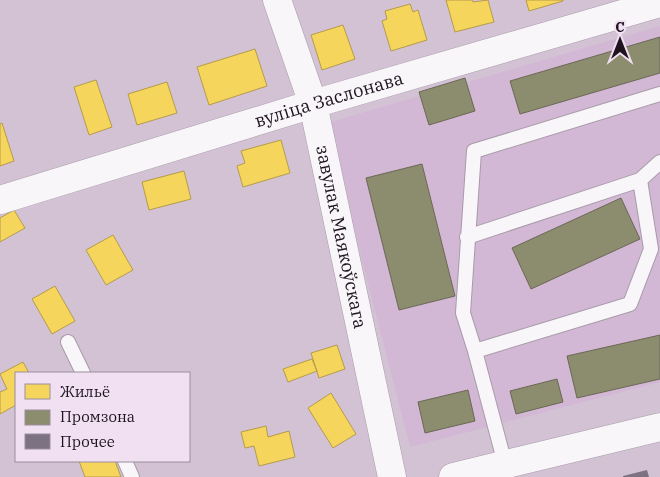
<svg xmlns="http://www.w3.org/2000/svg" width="660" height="477" font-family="'IBM Plex Serif',serif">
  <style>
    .built { fill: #d2b8d5 }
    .homes { fill: #f6d55c; stroke: #b59b4a }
    .industry { fill: #8c8c6e; stroke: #6b6856 }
    .building { fill: #7c7281 }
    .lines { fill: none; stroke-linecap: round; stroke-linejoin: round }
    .service-casing { stroke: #a89ba9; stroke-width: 16 }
    .minor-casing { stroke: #a89ba9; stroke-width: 29 }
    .tertiary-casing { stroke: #a89ba9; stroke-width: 29 }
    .service { stroke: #f8f6f9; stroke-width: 14 }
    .minor { stroke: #f8f6f9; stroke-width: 28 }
    .tertiary { stroke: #f8f6f9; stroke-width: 28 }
    .labels { text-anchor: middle; stroke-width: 5; stroke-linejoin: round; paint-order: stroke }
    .street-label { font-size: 18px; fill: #1e131f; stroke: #f0e0f2 }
  </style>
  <rect width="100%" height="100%" fill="#d2c2d4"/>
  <path class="built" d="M660,26V382L410,447L327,123Z"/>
  <path class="homes" d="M446,0H472L473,2L488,0L494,22L455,32Z
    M526,0H563V1L529,11Z
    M410,4L413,12L418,10L427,40L391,51L382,21L387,19L385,11Z
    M343,25L355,59L322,70L311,35Z
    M255,49L267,86L209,105L197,67Z
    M96,80L112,127L89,135L74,87Z
    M167,82L177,113L137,125L128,94Z
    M2,123L14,161L0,166V124Z
    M281,140L290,173L243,187L237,166L245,163L241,151Z
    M184,171L191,199L149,210L142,182Z
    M14,210L25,228L0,242V218Z
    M113,235L133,270L106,285L86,250Z
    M55,286L75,321L52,334L32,299Z
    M337,345L345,369L319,378L311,353Z
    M312,359L317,371L288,382L283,369Z
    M23,362L29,373H16V405L0,414V392L7,389L0,374Z
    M331,393L356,434L333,448L308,408Z
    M266,426L268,437L289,431L295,457L259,466L254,446L245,448L241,432Z
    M79,461H115L121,477H85Z"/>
  <path class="industry" d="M660,37V73L520,114L510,81Z
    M465,78L475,111L429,125L419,92Z
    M422,164L455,296L399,310L366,178Z
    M621,198L640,239L531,289L512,248Z
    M660,335V379L577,398L567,356Z
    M557,379L563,402L516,414L510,391Z
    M468,390L475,421L425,433L418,402Z"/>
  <path class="building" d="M647,470L649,477H623V476Z"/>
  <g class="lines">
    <g class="service-casing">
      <path id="service" d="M467,237L640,180
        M68,342L83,373
        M475,351L630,304L651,249L640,180L660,162
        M125,461L132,477
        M505,464L475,351L463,313L474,151L660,94"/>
    </g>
    <g class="minor-casing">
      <g id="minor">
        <path id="s1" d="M277,0L313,104L392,477"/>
        <path id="s2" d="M0,200L313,104L660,3"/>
      </g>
    </g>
    <g class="tertiary-casing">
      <path id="tertiary" d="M453,477L660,427"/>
    </g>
    <use href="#service" class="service"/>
    <use href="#minor" class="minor"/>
    <use href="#tertiary" class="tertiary"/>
  </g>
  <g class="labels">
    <g class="street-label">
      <text dy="6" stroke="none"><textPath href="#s2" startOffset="344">вуліца Заслонава</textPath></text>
      <text dy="6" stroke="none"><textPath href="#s1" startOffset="246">завулак Маякоўскага</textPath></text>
    </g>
  </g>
  <rect x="15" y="372" width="175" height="90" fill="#f0e0f2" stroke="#9c8e9e"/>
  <rect x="25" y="384" width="25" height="15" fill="#f6d55c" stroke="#9c8e9e"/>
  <text x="60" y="397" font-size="15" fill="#1e131f">Жильё</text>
  <rect x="25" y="410" width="25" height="15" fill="#8c8c6e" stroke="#9c8e9e"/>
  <text x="60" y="422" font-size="15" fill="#1e131f">Промзона</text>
  <rect x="25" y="434" width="25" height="15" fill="#7c7281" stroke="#9c8e9e"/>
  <text x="60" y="447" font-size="15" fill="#1e131f">Прочее</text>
  <g transform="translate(620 40)" stroke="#f0e0f2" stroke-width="4" paint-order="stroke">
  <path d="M0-4L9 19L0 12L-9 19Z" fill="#1e131f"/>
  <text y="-8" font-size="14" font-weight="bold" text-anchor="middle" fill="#1e131f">С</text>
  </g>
</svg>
